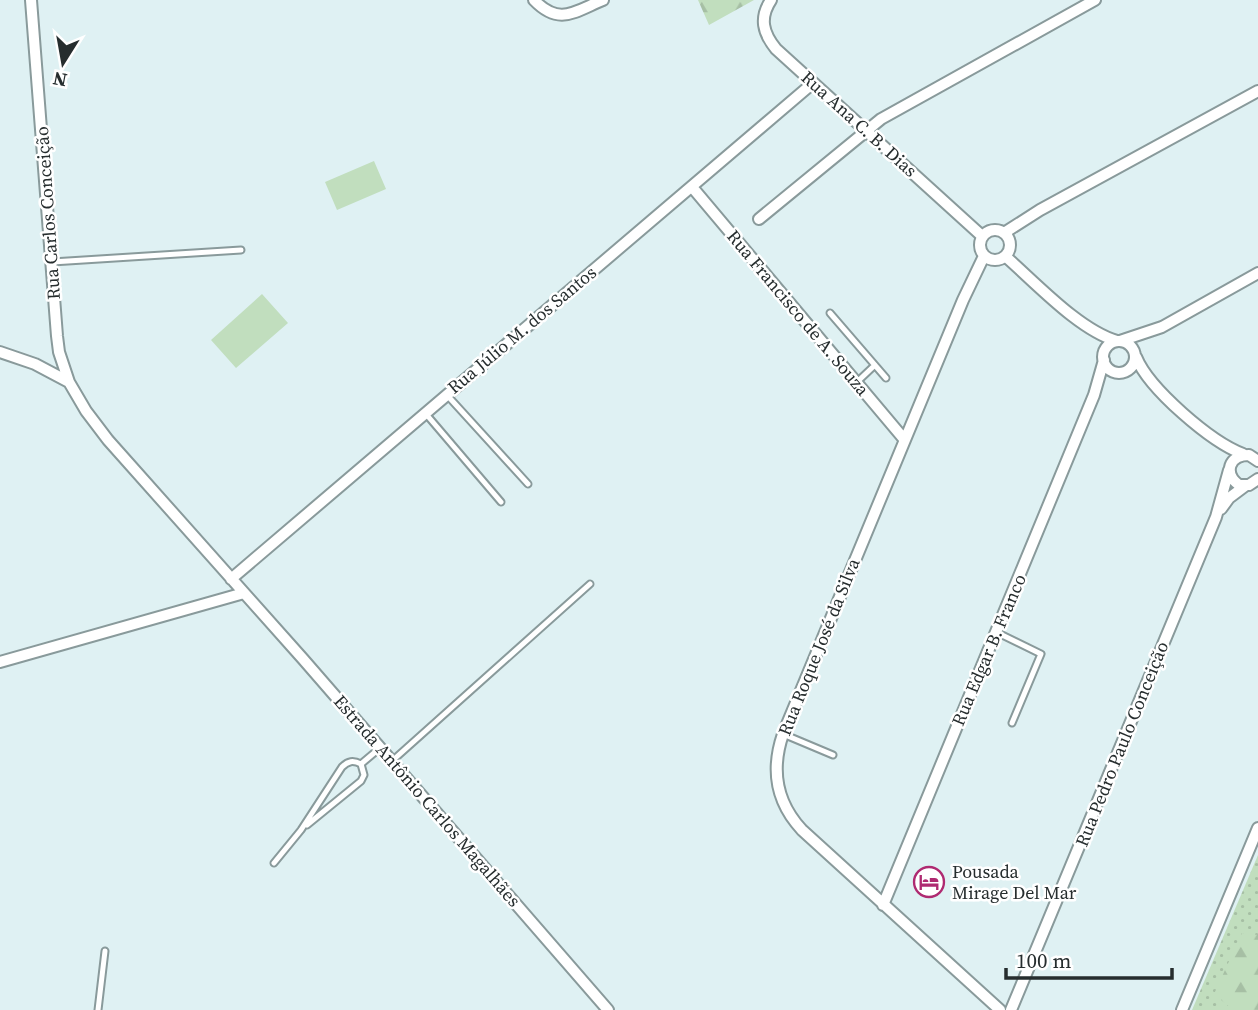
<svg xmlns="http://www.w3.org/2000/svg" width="1258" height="1010" font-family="'Source Serif 4',serif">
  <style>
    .green { fill: url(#green-dots) }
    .forest { fill: url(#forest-firs) }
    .pitch { fill: #c1debe }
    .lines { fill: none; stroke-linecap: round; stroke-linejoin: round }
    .lane-casing { stroke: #899a9b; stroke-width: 9 }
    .street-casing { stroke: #899a9b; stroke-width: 14 }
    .lane { stroke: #fff; stroke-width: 5 }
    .street { stroke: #fff; stroke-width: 10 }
    .labels { text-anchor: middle; stroke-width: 5; stroke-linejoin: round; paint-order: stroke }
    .street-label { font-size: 18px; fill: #262d2e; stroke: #fff }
    .poi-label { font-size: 18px; fill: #262d2e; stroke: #fff; text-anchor: start }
  </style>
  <defs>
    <pattern id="green-dots" width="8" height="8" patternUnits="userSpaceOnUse" patternTransform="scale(1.75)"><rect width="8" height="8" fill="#c1debe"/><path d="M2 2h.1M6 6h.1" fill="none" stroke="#a6bfa4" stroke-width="1.8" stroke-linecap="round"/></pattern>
    <pattern id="forest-firs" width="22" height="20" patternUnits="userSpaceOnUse" patternTransform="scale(1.75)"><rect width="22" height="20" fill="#c1debe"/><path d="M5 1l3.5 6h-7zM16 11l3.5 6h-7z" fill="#a6bfa4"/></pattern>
  </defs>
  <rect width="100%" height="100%" fill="#dff1f3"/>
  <path class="green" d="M1258,855V1010H1192Z"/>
  <path class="forest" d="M698,0H754L709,25Z
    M1242,933L1258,935V1010H1233L1214,994Z"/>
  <path class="pitch" d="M374,161L386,189L337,210L325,182Z
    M262,294L288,323L236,368L211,340Z"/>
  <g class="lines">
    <g class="lane-casing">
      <path id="lane" d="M52,262L241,250
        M830,313L886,378
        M857,382L875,365
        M446,394L528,484
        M426,414L501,502
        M996,632L1041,654L1012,723
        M783,734L833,755
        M392,761L590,584
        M361,764L380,748
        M307,825L361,781L364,775L361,764
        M274,863L301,830L342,767C348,761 353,760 361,764
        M98,1010L105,951"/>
    </g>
    <g class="street-casing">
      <path id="street" d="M31,0L57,336L59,352L69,382L86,411L108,440L303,659L608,1010
        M534,0C559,26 574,12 603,0
        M771,0C759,18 763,33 776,49L982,236
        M692,187L904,439
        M759,219L881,119L1095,0
        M980 245a15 15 0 1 1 30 0a15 15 0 1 1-30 0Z
        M1004,233L1040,210L1258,91
        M984,256L963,300L783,734C771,769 776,802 802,830L1000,1010
        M1005,256C1036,283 1079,330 1117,341
        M1103 357a16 16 0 1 1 32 0a16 16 0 1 1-32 0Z
        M1120,341L1162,327L1258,273
        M0,352L35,364L69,382
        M1136,357C1149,389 1211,442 1243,454
        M1258,461L1249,455C1229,455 1223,473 1239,485H1249L1258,479
        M1221,509L1229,498L1245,486
        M231,579L813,83
        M0,662L244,593
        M883,905L1094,395L1104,360
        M1011,1010L1216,517L1229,470
        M1182,1010L1258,828"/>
    </g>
    <use href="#lane" class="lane"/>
    <use href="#street" class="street"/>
  </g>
  <defs>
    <g id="hotel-ring" transform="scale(1.575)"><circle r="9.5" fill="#fff" stroke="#af2a71" stroke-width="1.5"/><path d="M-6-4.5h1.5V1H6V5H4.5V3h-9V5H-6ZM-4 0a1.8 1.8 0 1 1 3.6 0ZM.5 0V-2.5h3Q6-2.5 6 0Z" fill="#af2a71"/></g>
  </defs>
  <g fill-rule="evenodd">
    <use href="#hotel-ring" x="929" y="882"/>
  </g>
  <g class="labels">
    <g class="street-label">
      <text transform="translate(859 124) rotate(42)" y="6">Rua Ana C. B. Dias</text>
      <text transform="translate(48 213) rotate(-94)" y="6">Rua Carlos Conceição</text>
      <text transform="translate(798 313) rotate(50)" y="6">Rua Francisco de A. Souza</text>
      <text transform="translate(522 330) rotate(-40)" y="6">Rua Júlio M. dos Santos</text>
      <text transform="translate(819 647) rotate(-68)" y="6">Rua Roque José da Silva</text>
      <text transform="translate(989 650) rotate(-67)" y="6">Rua Edgar B. Franco</text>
      <text transform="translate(1122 744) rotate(-68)" y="6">Rua Pedro Paulo Conceição</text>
      <text transform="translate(427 801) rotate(49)" y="6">Estrada Antônio Carlos Magalhães</text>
    </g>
    <g class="poi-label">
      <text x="952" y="878">Pousada<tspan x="952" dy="21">Mirage Del Mar</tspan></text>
    </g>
  </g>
  <g transform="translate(63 63) rotate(191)" stroke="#ffffff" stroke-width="5" paint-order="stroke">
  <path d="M0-5L12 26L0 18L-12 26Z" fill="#262d2e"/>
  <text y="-10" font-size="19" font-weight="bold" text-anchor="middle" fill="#262d2e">N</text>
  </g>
  <path d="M1006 968v10h166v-10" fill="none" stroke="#262d2e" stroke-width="3.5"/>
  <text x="1016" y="968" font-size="21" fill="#262d2e" stroke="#ffffff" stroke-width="5" paint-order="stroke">100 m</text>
</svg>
